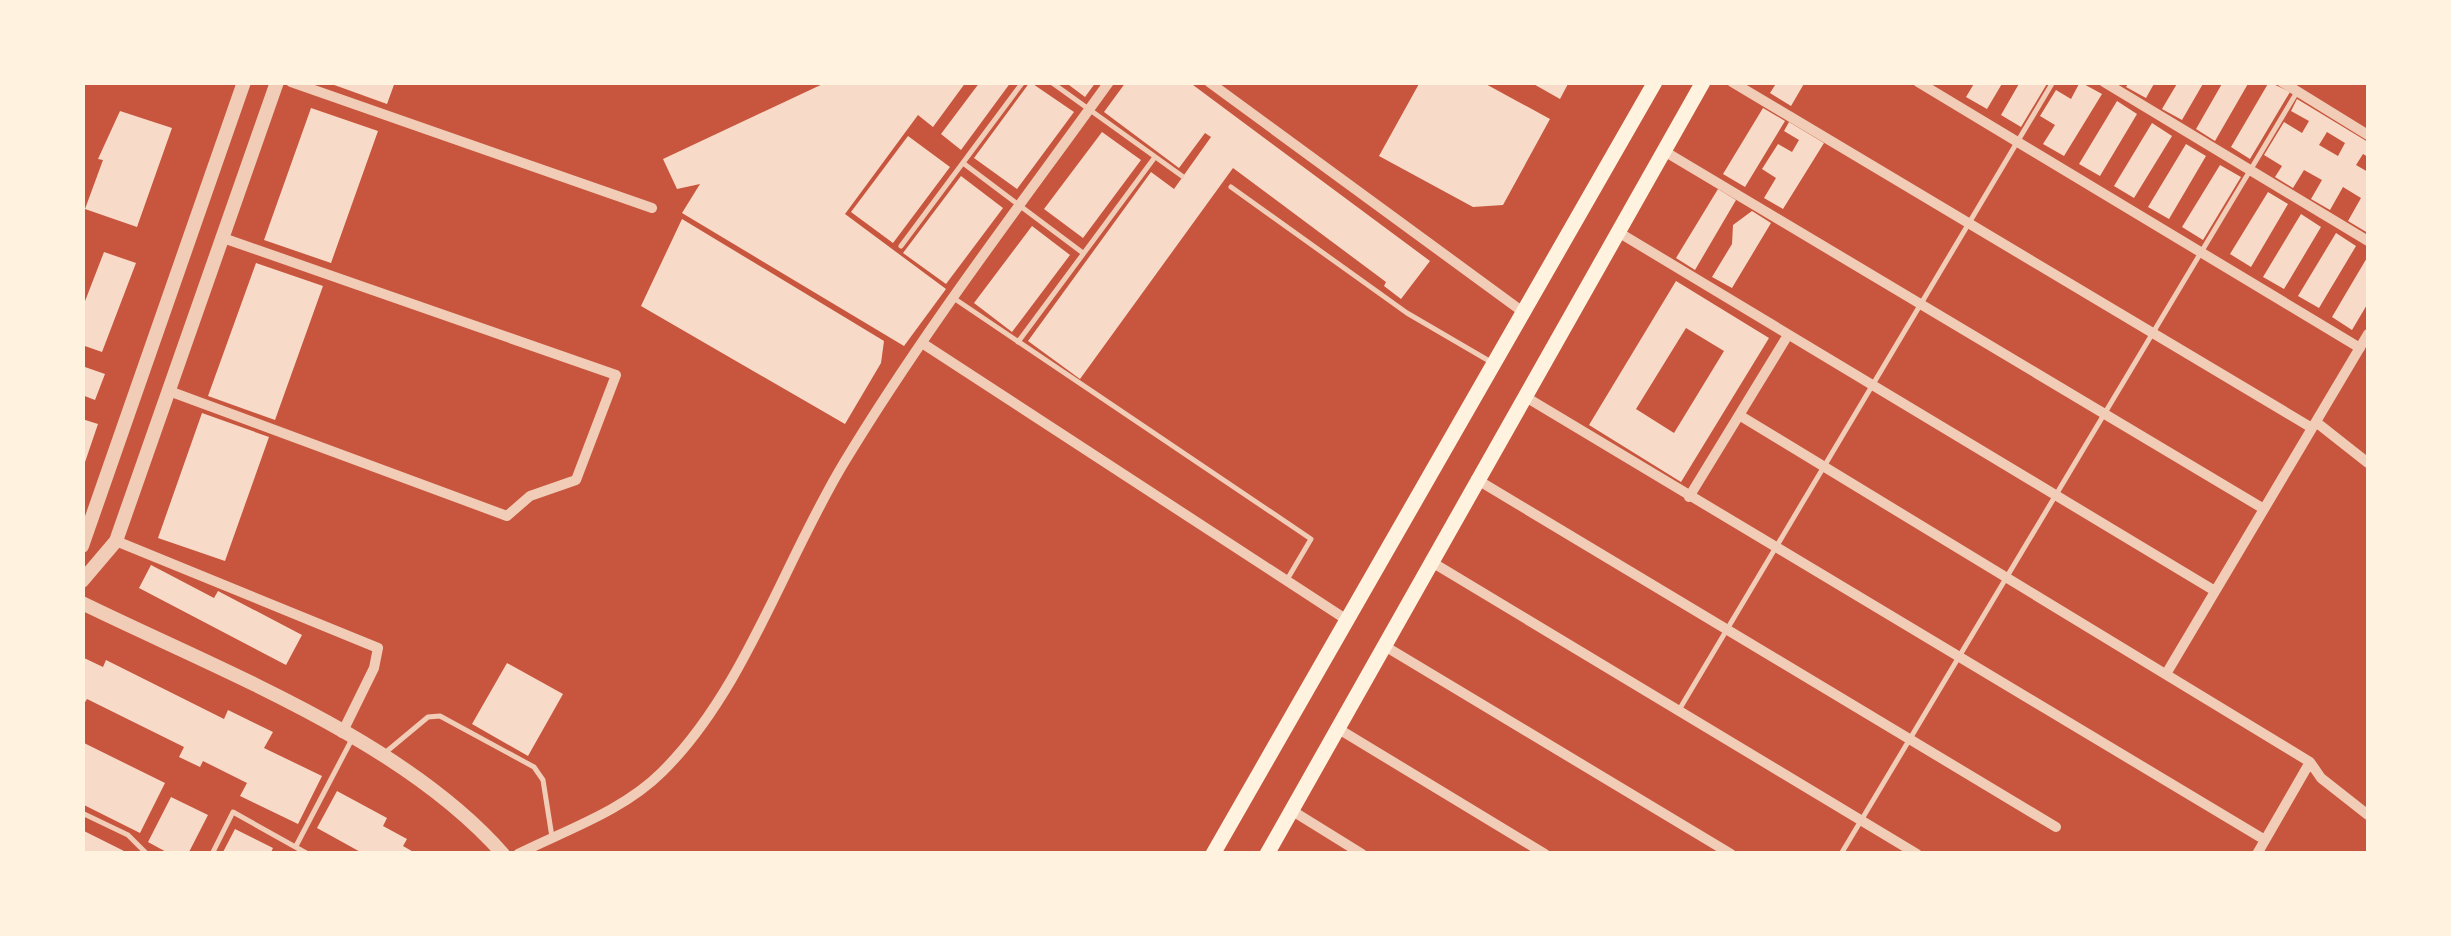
<svg xmlns="http://www.w3.org/2000/svg" width="2451" height="936" font-family="Overpass,sans-serif">
  <style>
    .building { fill: #f7dbc8; fill-rule: evenodd }
    .lines { fill: none; stroke-linecap: round; stroke-linejoin: round }
    .service { stroke: #f1ccb7; stroke-width: 5 }
    .minor { stroke: #f1ccb7; stroke-width: 10 }
    .tertiary { stroke: #f1ccb7; stroke-width: 14 }
    .secondary { stroke: #fff3e0; stroke-width: 15 }
  </style>
  <rect width="100%" height="100%" fill="#c8553d"/>
  <path class="building" d="M326,82H395L387,104Z
    M827,82H966L933,127L918,115L845,214L946,289L904,346L682,213L700,184L677,189L663,159Z
    M980,82H1011L961,150L941,134Z
    M1030,82L1074,112L1017,189L974,158Z
    M1065,82H1096L1085,97Z
    M1126,82H1189L1430,261L1401,299L1384,286L1386,282L1233,168L1080,379L1028,341L1151,172L1174,189L1211,137L1205,133L1179,168L1104,112Z
    M1420,82H1482L1550,119L1503,205L1473,207L1379,156Z
    M1530,82H1569L1560,99Z
    M1777,82H1805L1791,106L1770,93Z
    M1975,82H2003L1987,109L1966,97Z
    M2048,82L2021,127L2001,115L2020,82Z
    M2080,82L2102,94L2064,156L2043,144L2055,125L2040,116L2056,90L2071,99Z
    M2129,82H2155L2146,98L2126,87Z
    M2178,82H2204L2182,120L2162,109Z
    M2223,82H2249L2215,141L2196,129Z
    M2269,82L2290,92L2250,159L2231,147Z
    M2297,99L2368,142V157L2363,154L2356,165L2368,172V233L2348,221L2361,198L2343,187L2330,210L2311,199L2322,180L2304,170L2293,188L2275,177L2282,166L2264,155L2284,122L2302,133L2309,121L2291,111ZM2327,132L2345,143L2338,156L2319,145Z
    M2117,101L2137,114L2100,176L2079,164Z
    M311,108L378,131L331,263L264,240Z
    M1763,108L1785,121L1745,187L1723,174Z
    M120,111L172,128L137,227L85,209L103,160L98,159Z
    M1789,122L1824,143L1783,209L1764,198L1776,178L1762,169L1778,144L1792,152L1799,140L1784,131Z
    M2152,123L2172,136L2134,198L2114,186Z
    M1102,132L1141,160L1083,238L1044,209Z
    M908,136L950,167L893,243L851,212Z
    M2186,144L2206,156L2169,219L2148,207Z
    M2220,165L2241,177L2203,240L2182,227Z
    M961,176L1003,208L946,284L903,253Z
    M1718,189L1736,200L1695,270L1676,258Z
    M2268,192L2288,204L2251,267L2230,254Z
    M1752,211L1771,223L1732,288L1712,277L1732,244L1733,225Z
    M2301,214L2321,227L2284,289L2263,277Z
    M682,219L884,341L881,363L845,424L641,306Z
    M1032,226L1070,255L1012,332L974,303Z
    M2336,233L2356,246L2319,308L2298,296Z
    M104,252L136,263L102,352L82,345V309Z
    M2368,256V303L2352,330L2332,317Z
    M256,263L323,286L275,420L208,396Z
    M1676,281L1769,338L1681,482L1589,425ZM1686,328L1724,351L1674,433L1636,409Z
    M82,366L105,374L95,400L82,395Z
    M202,413L269,437L225,561L158,538Z
    M82,419L98,424L83,468H82Z
    M151,565L214,598L218,591L302,635L286,665L139,588Z
    M82,657L103,667L106,660L224,719L228,710L273,732L264,748L322,776L298,824L240,796L247,783L203,761L200,767L179,757L184,747L87,699L82,707Z
    M507,663L563,694L528,756L472,724Z
    M82,742L165,783L140,833L82,804Z
    M337,791L387,818L383,826L407,839L403,846L417,854H364L317,828Z
    M171,797L208,815L188,854H170L148,842Z
    M235,829L273,848L270,854H222Z
    M82,830L130,854H82Z"/>
  <g class="lines">
    <path class="service" d="M1051,82L1182,176
      M963,163L1083,253
      M1231,187L1407,313L1491,362
      M901,246L1023,82
      M955,299L1311,539L1288,578
      M1018,342L1155,157
      M1679,710L2053,82
      M386,752L428,717L440,716L534,767L543,780L552,837
      M82,813L128,835L147,854
      M296,846L351,741
      M212,854L233,812L308,854
      M1841,854L2297,92"/>
    <path class="minor" d="M291,82L652,208
      M1209,82L1523,312
      M1732,82L2312,428
      M1918,82L2360,348
      M2104,82L2368,241
      M2282,82L2368,135
      M1664,151L2264,509
      M1618,232L2215,591
      M922,343L1347,620
      M169,391L507,516L530,496L576,480L616,375L223,238
      M1524,396L2265,840
      M1739,415L2310,762L2321,778L2368,815
      M2316,422L2368,463
      M1476,479L2056,827
      M1689,497L1788,335
      M116,541L378,648L374,668L342,733
      M1430,561L1917,854
      M1383,645L1731,854
      M2166,674L2368,334
      M1337,728L1545,854
      M1291,810L1362,854
      M518,854C566,830 623,811 662,772C745,690 784,561 845,461C925,329 1019,207 1109,82
      M2257,854L2310,762"/>
    <path class="tertiary" d="M82,546L244,82
      M82,581L116,541L277,82
      M82,603C219,670 402,739 503,854"/>
    <path class="secondary" d="M1213,854L1655,82
      M1267,854L1703,82"/>
  </g>
  <rect width="2451" height="936" fill="none" stroke="#fff3e0" stroke-width="170"/>
</svg>
